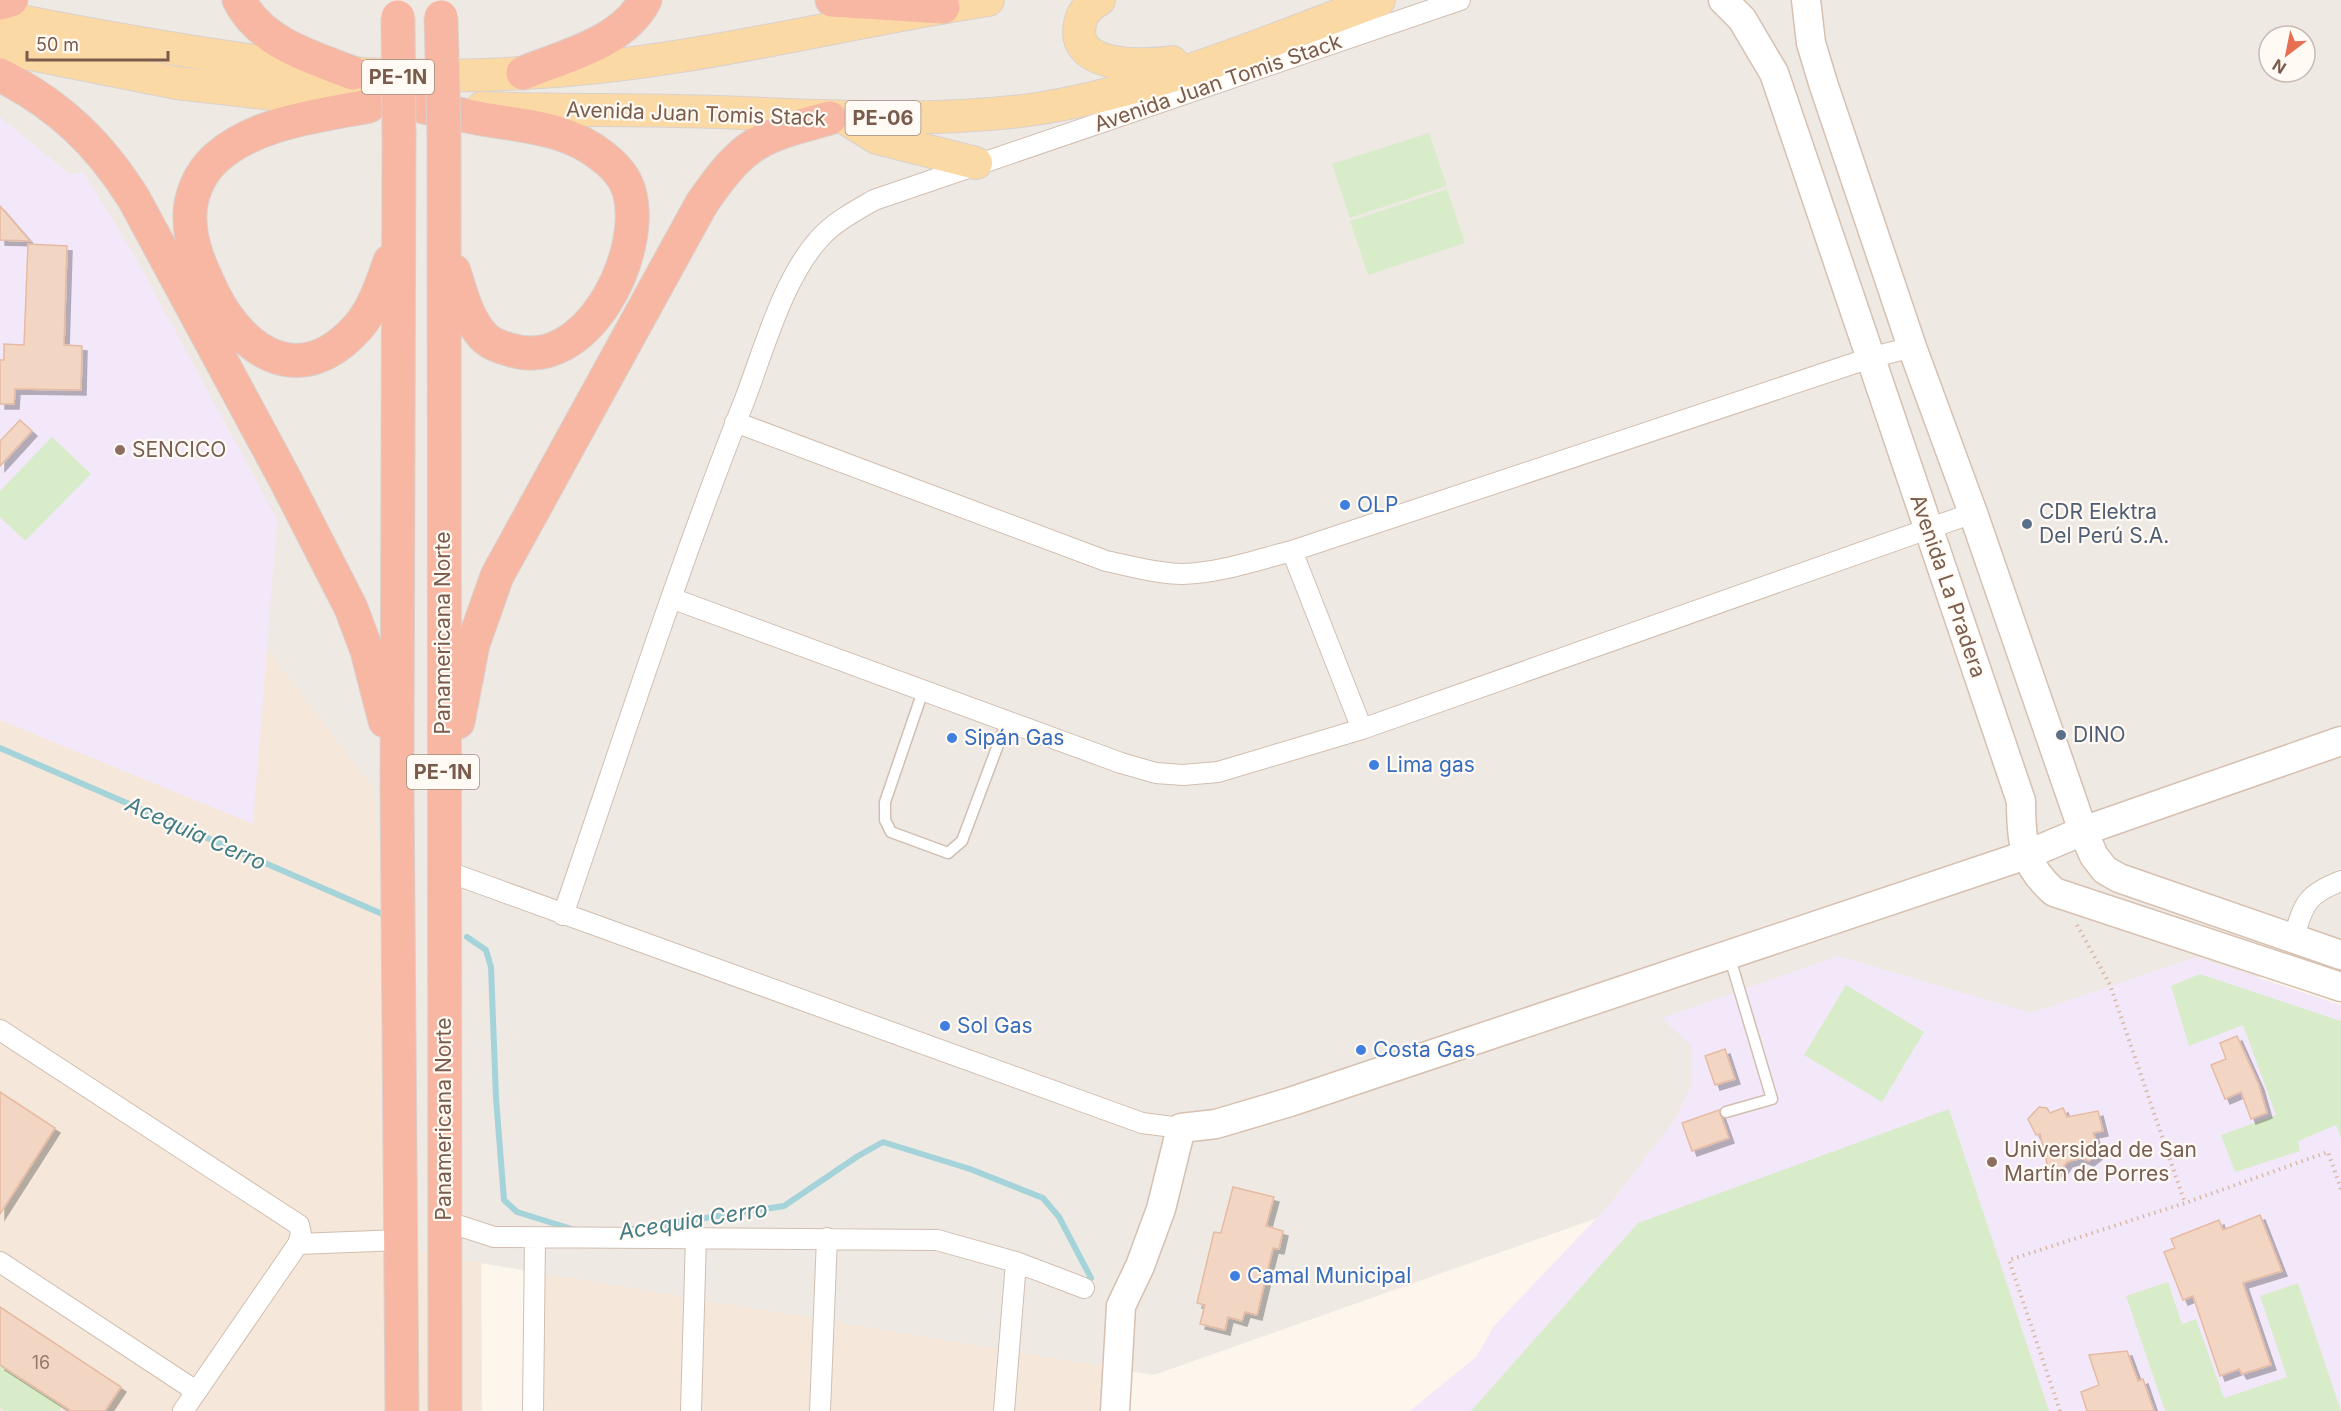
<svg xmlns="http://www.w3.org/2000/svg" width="2341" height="1411" font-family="Inter,sans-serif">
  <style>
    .residential { fill: #f5e8da }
    .industrial { fill: #efe9e4; fill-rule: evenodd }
    .education { fill: #f3e8fa }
    .green { fill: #d8ecc9 }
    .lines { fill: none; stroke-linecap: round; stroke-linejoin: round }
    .stream { stroke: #a5d3da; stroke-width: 6 }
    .building { fill: #f3d5c3; stroke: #e6bba3; stroke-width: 1.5; filter: url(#shadow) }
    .lane-casing { stroke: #d1beb0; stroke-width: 13 }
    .street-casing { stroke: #d1beb0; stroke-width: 22 }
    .secondary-casing { stroke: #d6c0b0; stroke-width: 31 }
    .primary-casing { stroke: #dad1cd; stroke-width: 34 }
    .highway-casing { stroke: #dad1cd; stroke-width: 35 }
    .path { stroke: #d9b8a5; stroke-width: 4; stroke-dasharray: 1.5 4.5; stroke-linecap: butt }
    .lane { stroke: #fff; stroke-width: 10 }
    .street { stroke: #fff; stroke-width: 20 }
    .secondary { stroke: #fff; stroke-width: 28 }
    .primary { stroke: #fbd9a5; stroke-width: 32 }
    .highway { stroke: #f7b7a3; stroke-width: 33 }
    .highway-bridge-casing { stroke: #dad1cd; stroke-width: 35; stroke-linecap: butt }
    .highway-bridge { stroke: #f7b7a3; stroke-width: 33 }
    .education-dot { fill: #8d6e63; stroke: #fffaf3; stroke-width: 2 }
    .shop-dot { fill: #3f7fe0; stroke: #fffaf3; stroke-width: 2 }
    .service-dot { fill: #5c6f8a; stroke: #fffaf3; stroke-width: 2 }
    .labels { text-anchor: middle; stroke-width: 4.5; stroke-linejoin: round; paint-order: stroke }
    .number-label { font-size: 18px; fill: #987a6a }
    .shield { fill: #fffaf3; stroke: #a28b7f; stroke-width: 1.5 }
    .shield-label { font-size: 20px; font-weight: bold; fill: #7a5c4d }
    .street-label { font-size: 21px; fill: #7a5c4d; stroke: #fffaf3 }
    .education-label { font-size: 21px; fill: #785e54; stroke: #fffaf3; text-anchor: start }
    .shop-label { font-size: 21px; fill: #366cbe; stroke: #fffaf3; text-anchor: start }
    .service-label { font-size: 21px; fill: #4e5e75; stroke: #fffaf3; text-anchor: start }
    .water-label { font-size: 22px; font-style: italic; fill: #437c86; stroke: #fffaf3 }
  </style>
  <defs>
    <filter id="shadow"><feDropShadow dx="5" dy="5" stdDeviation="0" flood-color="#0004"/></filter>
  </defs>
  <rect width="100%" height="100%" fill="#fdf6ec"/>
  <path class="residential" d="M0,0L479,754L482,1411H0Z
    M526,1227L1081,1252L1113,1411H527Z"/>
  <path class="industrial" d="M0,0H2341V945L2043,1060L1154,1375L420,1253L373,788L0,299ZM2269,36H2305V72H2269Z"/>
  <path class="education" d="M0,117L69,174L84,173L134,255L277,519L253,824L0,720Z
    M1838,956L2031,1013L2196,957L2341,1005V1411H1410L1477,1356L1494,1326L1609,1205L1676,1118L1692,1083V1047L1662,1018Z"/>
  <path class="green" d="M1429,133L1447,186L1350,218L1332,164Z
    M1447,189L1465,243L1368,275L1350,221Z
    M52,437L91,474L25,541L0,517V491Z
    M2200,974L2341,1021V1138L2336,1125L2298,1141L2300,1151L2235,1172L2221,1135L2276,1115L2243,1025L2189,1046L2171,986Z
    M1846,985L1924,1032L1882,1102L1804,1055Z
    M1949,1109L2049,1411H1471L1638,1223Z
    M2168,1282L2182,1324L2196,1319L2224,1398L2287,1377L2260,1296L2298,1283L2341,1411H2165L2126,1296Z
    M0,1365L62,1406L59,1411H5L0,1408Z"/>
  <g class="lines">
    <path class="stream" d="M0,748L387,916
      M467,937L486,950L491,967L496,1098L504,1200L517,1212L575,1230
      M633,1229L784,1206L858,1156L883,1142L970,1169L1043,1198L1059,1217L1091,1278"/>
  </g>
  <path class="building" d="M0,206L30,241L0,240Z
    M28,244L67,246L64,345L82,346L81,390L15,389L14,404H0V360H4V344L24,345Z
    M20,420L32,431L0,466V441Z
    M2237,1036L2259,1085L2267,1113L2251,1119L2241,1092L2225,1099L2211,1065L2226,1059L2220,1043Z
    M1725,1049L1735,1079L1715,1085L1705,1056Z
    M0,1092L55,1128L0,1214Z
    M2039,1107L2047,1108L2050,1113L2063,1108L2067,1117L2098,1111L2103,1131L2093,1133L2100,1152L2089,1161L2081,1158L2067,1162L2060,1173L2048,1168L2040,1134L2036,1135L2028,1119Z
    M1719,1110L1729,1138L1692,1151L1682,1123Z
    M1233,1187L1274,1197L1266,1226L1283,1231L1279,1249L1273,1248L1257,1315L1245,1312L1242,1321L1228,1317L1225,1330L1200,1324L1205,1305L1197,1303L1214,1232L1221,1233Z
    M2260,1215L2282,1271L2243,1283L2271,1365L2242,1374L2239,1369L2220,1376L2193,1296L2183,1300L2164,1252L2175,1248L2171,1239L2219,1220L2223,1230Z
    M0,1307L121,1387L105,1411H71L0,1365Z
    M2127,1351L2138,1381L2143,1379L2154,1411H2087L2081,1392L2099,1385L2089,1355Z"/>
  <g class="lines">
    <g class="lane-casing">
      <path id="lane" d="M923,691L885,802V820L891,832L948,853L962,841L1007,721
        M1726,1112L1772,1099L1729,955"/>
    </g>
    <g class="street-casing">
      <path id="street" d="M735,422L1106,561C1131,566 1157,574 1183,574C1220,573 1257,560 1292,551L1870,358L1912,347
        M1292,551L1362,729
        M671,598L1121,763L1156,773L1183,775L1218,772L1362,729L1973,513
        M443,870L1142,1123L1181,1128
        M563,915C622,743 678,568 745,399C764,349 783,279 819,239C834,222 855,211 874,200L1460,0
        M2293,940C2304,904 2305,895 2341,881
        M0,1030L299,1225L301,1234L298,1244L183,1411
        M445,1221L494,1237L937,1240L1016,1262L1084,1288
        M298,1244L401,1240
        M0,1262L196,1391
        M533,1411L535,1238
        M691,1411L696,1237
        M820,1411L827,1238
        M1004,1411L1016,1262"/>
    </g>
    <g class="secondary-casing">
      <path id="secondary" d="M1723,0L1742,19L1774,73L2021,801C2021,841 2023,865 2054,892L2341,987
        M1806,0L1811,43L1823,83L1912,347L1973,513L2083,831L2094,856L2105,870L2119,878L2341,955
        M1115,1411L1121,1306L1140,1266L1161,1209L1181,1128L1216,1124L1290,1102L2026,855L2083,831L2341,741"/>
    </g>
    <g class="primary-casing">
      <path id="primary" d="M1099,0C1089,5 1082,13 1080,24C1070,70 1147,66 1172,62
        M0,17C116,40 234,61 352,73C408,78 466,76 523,73C680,66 833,24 988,0
        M0,48L177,83L357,104
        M482,108C569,111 657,109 744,113C840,117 934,122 1029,110C1149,93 1266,42 1379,0
        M848,120L877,138L976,163"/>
    </g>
    <g class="highway-casing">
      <path id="highway" d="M239,0C261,43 311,57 353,73
        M832,0L943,7
        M0,3L11,0
        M523,73C564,56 623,43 645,0
        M0,75C59,105 99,143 134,199L285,479L351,608L367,651L385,721
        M369,106C319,116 256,122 216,158C199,173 189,198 190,219C190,245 202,270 213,293C245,357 303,389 358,327C374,309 382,283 390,261
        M424,107C444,111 463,115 482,119C524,126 567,128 602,156C614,165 625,177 629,191C647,254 586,374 511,350C502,348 489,343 483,336C467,318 461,294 454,271
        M444,134L445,1411
        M399,136L397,782L402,1411
        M458,722L473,644L497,576L702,203C745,141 759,137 830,118"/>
    </g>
    <path class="path" d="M2077,925L2110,985L2185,1203
      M2060,1411L2009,1260L2185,1203L2328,1152L2341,1189"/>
    <use href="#lane" class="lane"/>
    <use href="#street" class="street"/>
    <use href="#secondary" class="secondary"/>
    <use href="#primary" class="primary"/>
    <use href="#highway" class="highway"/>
    <g class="highway-bridge-casing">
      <path id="highway-bridge" d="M398,17L399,136
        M441,17L444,134"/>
    </g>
    <use href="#highway-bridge" class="highway-bridge"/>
  </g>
  <g class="education-dot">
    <circle cx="120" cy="450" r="6"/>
    <circle cx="1992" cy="1162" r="6"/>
  </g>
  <g class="shop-dot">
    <circle cx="1345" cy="505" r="6"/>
    <circle cx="952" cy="738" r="6"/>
    <circle cx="1374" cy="765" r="6"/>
    <circle cx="945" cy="1026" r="6"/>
    <circle cx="1361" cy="1050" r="6"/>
    <circle cx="1235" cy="1276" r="6"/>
  </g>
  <g class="service-dot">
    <circle cx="2027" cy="524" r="6"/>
    <circle cx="2061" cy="735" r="6"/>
  </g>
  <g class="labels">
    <g class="number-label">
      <text x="41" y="1369">16</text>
    </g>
    <g class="shield">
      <rect x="362" y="60" width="72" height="34" rx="4.5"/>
      <rect x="845.5" y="101" width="75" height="34" rx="4.5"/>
      <rect x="407" y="755" width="72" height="34" rx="4.5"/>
    </g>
    <g class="shield-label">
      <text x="398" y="84">PE-1N</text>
      <text x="883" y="125">PE-06</text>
      <text x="443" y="779">PE-1N</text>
    </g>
    <g class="street-label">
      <text transform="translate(1218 83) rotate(-19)" y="7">Avenida Juan Tomis Stack</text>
      <text transform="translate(696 114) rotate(2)" y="7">Avenida Juan Tomis Stack</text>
      <text transform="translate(1948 586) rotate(71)" y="7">Avenida La Pradera</text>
      <text transform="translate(443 633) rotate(-90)" y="7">Panamericana Norte</text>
      <text transform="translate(444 1119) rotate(-90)" y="7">Panamericana Norte</text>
    </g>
    <g class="education-label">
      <text x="132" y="457">SENCICO</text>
      <text x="2004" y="1157">Universidad de San<tspan x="2004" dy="24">Martín de Porres</tspan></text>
    </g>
    <g class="shop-label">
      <text x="1357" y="512">OLP</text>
      <text x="964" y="745">Sipán Gas</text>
      <text x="1386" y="772">Lima gas</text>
      <text x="957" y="1033">Sol Gas</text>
      <text x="1373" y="1057">Costa Gas</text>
      <text x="1247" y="1283">Camal Municipal</text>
    </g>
    <g class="service-label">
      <text x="2039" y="519">CDR Elektra<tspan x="2039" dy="24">Del Perú S.A.</tspan></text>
      <text x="2073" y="742">DINO</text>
    </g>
    <g class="water-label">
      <text transform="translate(196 833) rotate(24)" y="8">Acequia Cerro</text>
      <text transform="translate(693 1220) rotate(-9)" y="8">Acequia Cerro</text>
    </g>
  </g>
  <g transform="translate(2287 54) rotate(212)"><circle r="28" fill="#fffaf3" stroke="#cabbb1" stroke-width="1.5"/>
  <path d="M0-4.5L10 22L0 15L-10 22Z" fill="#e76f51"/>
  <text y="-9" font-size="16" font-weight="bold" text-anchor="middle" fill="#7a5c4d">N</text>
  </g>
  <path d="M27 51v9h141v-9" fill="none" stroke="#7a5c4d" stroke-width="3"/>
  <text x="36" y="51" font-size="18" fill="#7a5c4d" stroke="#fffaf3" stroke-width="4.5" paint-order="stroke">50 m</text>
</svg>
